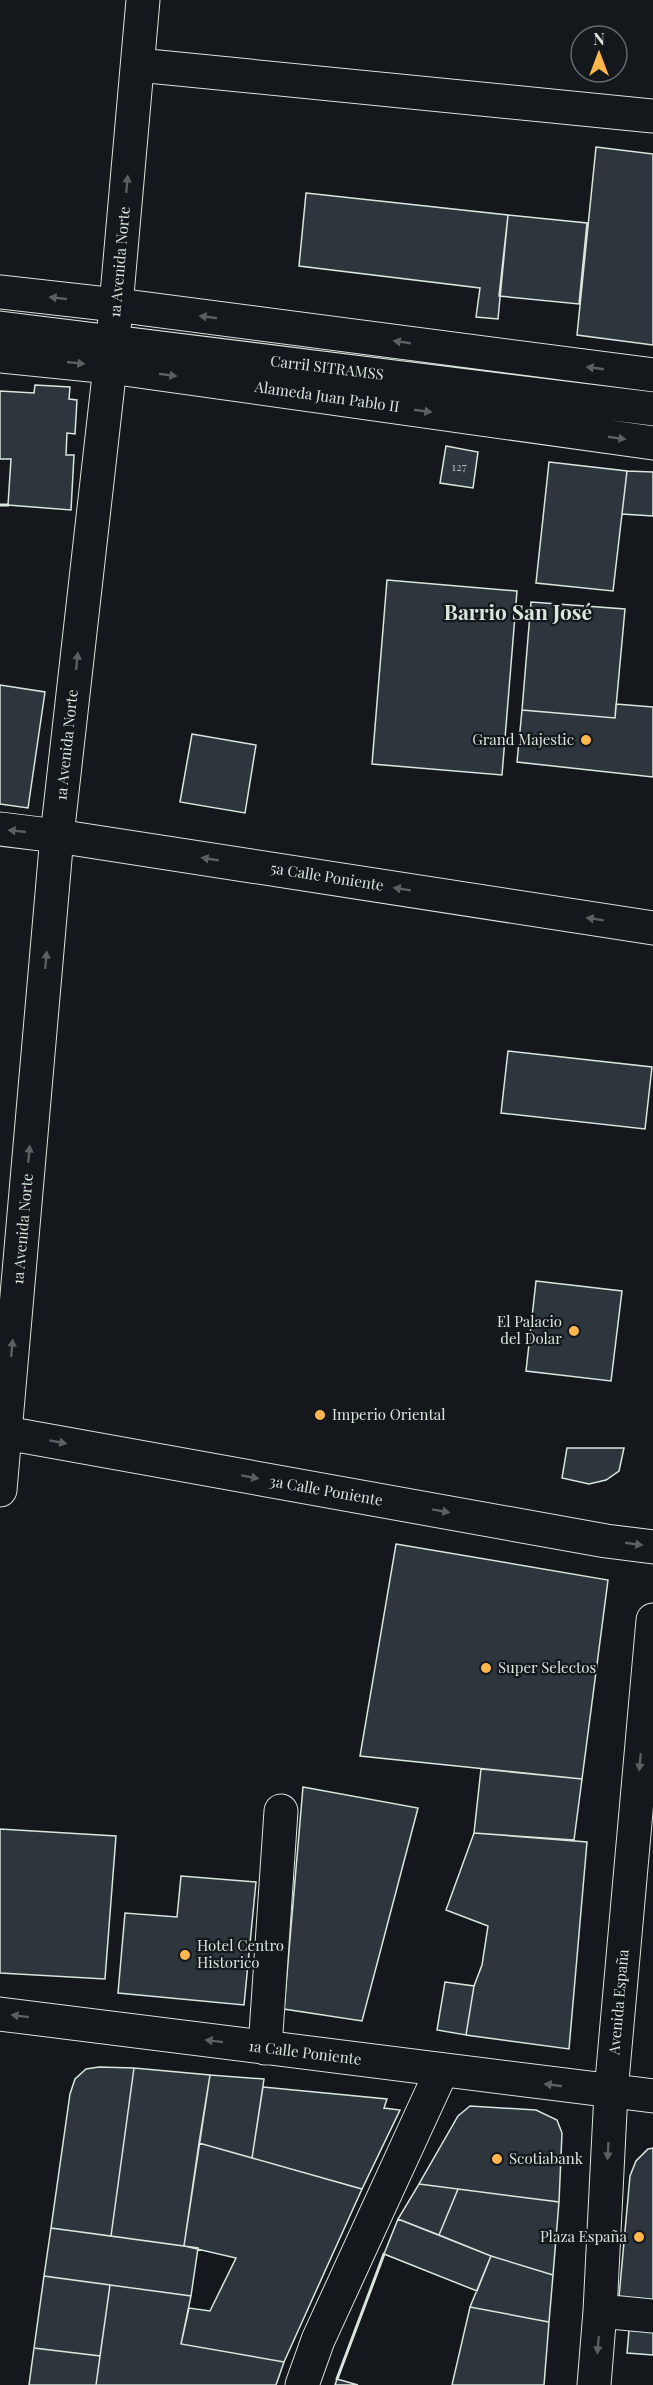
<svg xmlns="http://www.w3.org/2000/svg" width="653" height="2385" font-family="'Playfair Display',serif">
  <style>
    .building { fill: #2c363c; stroke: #d8e6dc; stroke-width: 1.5 }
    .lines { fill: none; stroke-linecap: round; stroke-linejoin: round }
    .minor-casing { stroke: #d8e6dc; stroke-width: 35 }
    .major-casing { stroke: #d8e6dc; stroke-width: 35 }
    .minor { stroke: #14181c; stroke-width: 33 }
    .major { stroke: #14181c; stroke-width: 33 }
    .wall { stroke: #d8e6dc; stroke-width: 3 }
    .oneway { fill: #59605f }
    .poi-dot { fill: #ffb74d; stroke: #14181c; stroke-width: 2 }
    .labels { text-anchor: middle; stroke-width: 4.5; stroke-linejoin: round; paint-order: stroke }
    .number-label { font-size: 12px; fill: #adbab4 }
    .street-label { font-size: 15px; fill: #d8e6dc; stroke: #14181c }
    .poi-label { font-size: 15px; fill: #d8e6dc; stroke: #14181c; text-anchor: start }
    .district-label { font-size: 21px; font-weight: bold; fill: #d8e6dc; stroke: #14181c }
  </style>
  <rect width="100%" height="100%" fill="#14181c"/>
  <path class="building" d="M596,147L653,154V345L577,335Z
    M306,193L508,215L498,319L476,317L480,288L299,266Z
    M508,215L587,223L579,304L499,296Z
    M35,385L70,387L69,399L77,400L75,434L67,433L66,455H74L71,510L8,505L11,459H0V391L34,393Z
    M446,446L478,452L473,488L440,483Z
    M549,462L627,471L613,591L536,583Z
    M627,471L653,472V516L622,514Z
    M387,580L517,591L502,775L372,764Z
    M531,602L625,609L615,718L522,710Z
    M0,685L45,692L28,808L0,804Z
    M616,704L653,707V777L517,762L522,710L615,718Z
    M192,734L256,745L245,813L180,802Z
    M508,1051L652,1067L645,1129L501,1113Z
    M536,1281L622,1291L611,1381L526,1371Z
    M567,1448H624L619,1471L606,1480L589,1484L562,1478Z
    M396,1544L608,1580L582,1779L360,1756Z
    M481,1769L582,1779L574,1840L474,1833Z
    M303,1787L418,1808L362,2021L284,2009Z
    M0,1829L116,1836L105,1979L0,1973Z
    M474,1833L587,1842L569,2049L466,2035L474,1986L482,1965L488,1926L446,1910Z
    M181,1876L256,1882L244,2005L118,1993L125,1913L177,1917Z
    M445,1982L474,1986L466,2035L437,2030Z
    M99,2067L134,2068L111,2236L51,2228L70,2094L75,2079L86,2069Z
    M134,2068L210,2075L184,2246L111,2236Z
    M210,2075L264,2079L252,2158L199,2143Z
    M263,2087L387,2099L384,2108L400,2110L362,2189L252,2158Z
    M470,2106L536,2110L557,2120L562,2133L559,2202L419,2184L458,2116Z
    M199,2143L362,2189L284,2362L181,2344L189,2308L210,2311L236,2258L184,2246Z
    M653,2148V2300L619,2297L630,2176L636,2161L648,2149Z
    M419,2184L458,2189L439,2235L398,2219Z
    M458,2189L559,2202L553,2275L491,2256L439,2235Z
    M398,2219L491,2256L477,2291L384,2254Z
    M51,2228L198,2248L191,2296L44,2276Z
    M491,2256L553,2275L549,2322L470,2307Z
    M44,2276L110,2285L100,2356L34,2348Z
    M110,2285L191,2296L181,2344L284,2362L276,2385H96Z
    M470,2307L549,2322L544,2385H452Z
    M629,2330L653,2331V2355L627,2353Z
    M34,2348L100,2356L96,2385H29Z
    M337,2379L358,2385H335Z"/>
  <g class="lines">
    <g class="minor-casing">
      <path id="minor" d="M138,65L653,116
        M0,829L57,836L653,928
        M0,1432L606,1541L653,1547
        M0,1490L57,836L113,340L143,0
        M265,2048L281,1811
        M600,2311L653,2316
        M302,2385L318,2340L442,2070
        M594,2385L600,2311L611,2092"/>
    </g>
    <g class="major-casing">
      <path id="major" d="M0,292L116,305L653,375
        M0,328L653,409
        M0,356L110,367L653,443
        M0,2014L653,2096
        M611,2092L653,1620"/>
    </g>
    <use href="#minor" class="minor"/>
    <use href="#major" class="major"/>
    <path class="wall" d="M0,505H8
      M337,2379L384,2254"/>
  </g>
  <defs><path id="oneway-solid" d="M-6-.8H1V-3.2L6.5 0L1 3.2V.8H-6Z" transform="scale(1.5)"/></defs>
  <g class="oneway">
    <use href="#oneway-solid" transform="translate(127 184) rotate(-85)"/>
    <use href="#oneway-solid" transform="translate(58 298) rotate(-174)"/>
    <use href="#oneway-solid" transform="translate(208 317) rotate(-172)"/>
    <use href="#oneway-solid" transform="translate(402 342) rotate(-172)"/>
    <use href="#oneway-solid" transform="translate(76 363) rotate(6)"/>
    <use href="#oneway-solid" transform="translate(595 368) rotate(-172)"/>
    <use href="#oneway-solid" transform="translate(168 375) rotate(8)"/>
    <use href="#oneway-solid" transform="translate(423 411) rotate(8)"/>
    <use href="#oneway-solid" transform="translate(617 438) rotate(8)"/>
    <use href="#oneway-solid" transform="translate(77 661) rotate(-84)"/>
    <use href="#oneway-solid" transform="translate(17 831) rotate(-174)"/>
    <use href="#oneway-solid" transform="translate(210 859) rotate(-171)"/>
    <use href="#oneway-solid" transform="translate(402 889) rotate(-171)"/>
    <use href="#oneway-solid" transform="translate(595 919) rotate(-171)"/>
    <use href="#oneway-solid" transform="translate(46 960) rotate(-85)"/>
    <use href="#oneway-solid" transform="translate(29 1154) rotate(-85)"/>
    <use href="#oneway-solid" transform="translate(12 1348) rotate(-85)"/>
    <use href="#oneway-solid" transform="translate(58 1442) rotate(10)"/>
    <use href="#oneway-solid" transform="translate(250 1477) rotate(10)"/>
    <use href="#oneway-solid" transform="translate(441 1511) rotate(10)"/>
    <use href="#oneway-solid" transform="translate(634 1544) rotate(8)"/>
    <use href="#oneway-solid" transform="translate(640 1762) rotate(95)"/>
    <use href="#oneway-solid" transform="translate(20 2016) rotate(-173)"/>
    <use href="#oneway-solid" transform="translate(214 2041) rotate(-173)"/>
    <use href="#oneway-solid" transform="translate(553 2085) rotate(-172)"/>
    <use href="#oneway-solid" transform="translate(608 2151) rotate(93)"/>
    <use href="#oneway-solid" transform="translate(598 2345) rotate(95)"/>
  </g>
  <g class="poi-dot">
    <circle cx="586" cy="740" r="6"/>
    <circle cx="574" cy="1331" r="6"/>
    <circle cx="320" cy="1415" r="6"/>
    <circle cx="486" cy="1668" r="6"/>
    <circle cx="185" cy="1955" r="6"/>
    <circle cx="497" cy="2159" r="6"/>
    <circle cx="639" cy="2237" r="6"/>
  </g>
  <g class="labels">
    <g class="number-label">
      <text x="459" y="471">127</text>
    </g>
    <g class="street-label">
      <text transform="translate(120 262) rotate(-85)" y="5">1a Avenida Norte</text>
      <text transform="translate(327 368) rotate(7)" y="5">Carril SITRAMSS</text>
      <text transform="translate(327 397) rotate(8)" y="5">Alameda Juan Pablo II</text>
      <text transform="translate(67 745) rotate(-84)" y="5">1a Avenida Norte</text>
      <text transform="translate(327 877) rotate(9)" y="5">5a Calle Poniente</text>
      <text transform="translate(23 1229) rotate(-85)" y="5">1a Avenida Norte</text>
      <text transform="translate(326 1491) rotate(10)" y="5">3a Calle Poniente</text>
      <text transform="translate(619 2002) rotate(-85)" y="5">Avenida España</text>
      <text transform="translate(305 2053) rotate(7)" y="5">1a Calle Poniente</text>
    </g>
    <g class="poi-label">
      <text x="574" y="745" text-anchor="end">Grand Majestic</text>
      <text x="562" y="1327" text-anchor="end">El Palacio<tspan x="562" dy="17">del Dolar</tspan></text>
      <text x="332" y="1420">Imperio Oriental</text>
      <text x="498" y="1673">Super Selectos</text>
      <text x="197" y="1951">Hotel Centro<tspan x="197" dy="17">Historico</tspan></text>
      <text x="509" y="2164">Scotiabank</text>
      <text x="627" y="2242" text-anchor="end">Plaza España</text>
    </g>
    <g class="district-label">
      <text x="518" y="620">Barrio San José</text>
    </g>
  </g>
  <g transform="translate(599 54)"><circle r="28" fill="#14181c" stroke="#626a69" stroke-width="1.5"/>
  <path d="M0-4.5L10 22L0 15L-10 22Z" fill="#ffb74d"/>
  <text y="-9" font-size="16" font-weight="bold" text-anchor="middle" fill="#d8e6dc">N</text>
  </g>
</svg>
